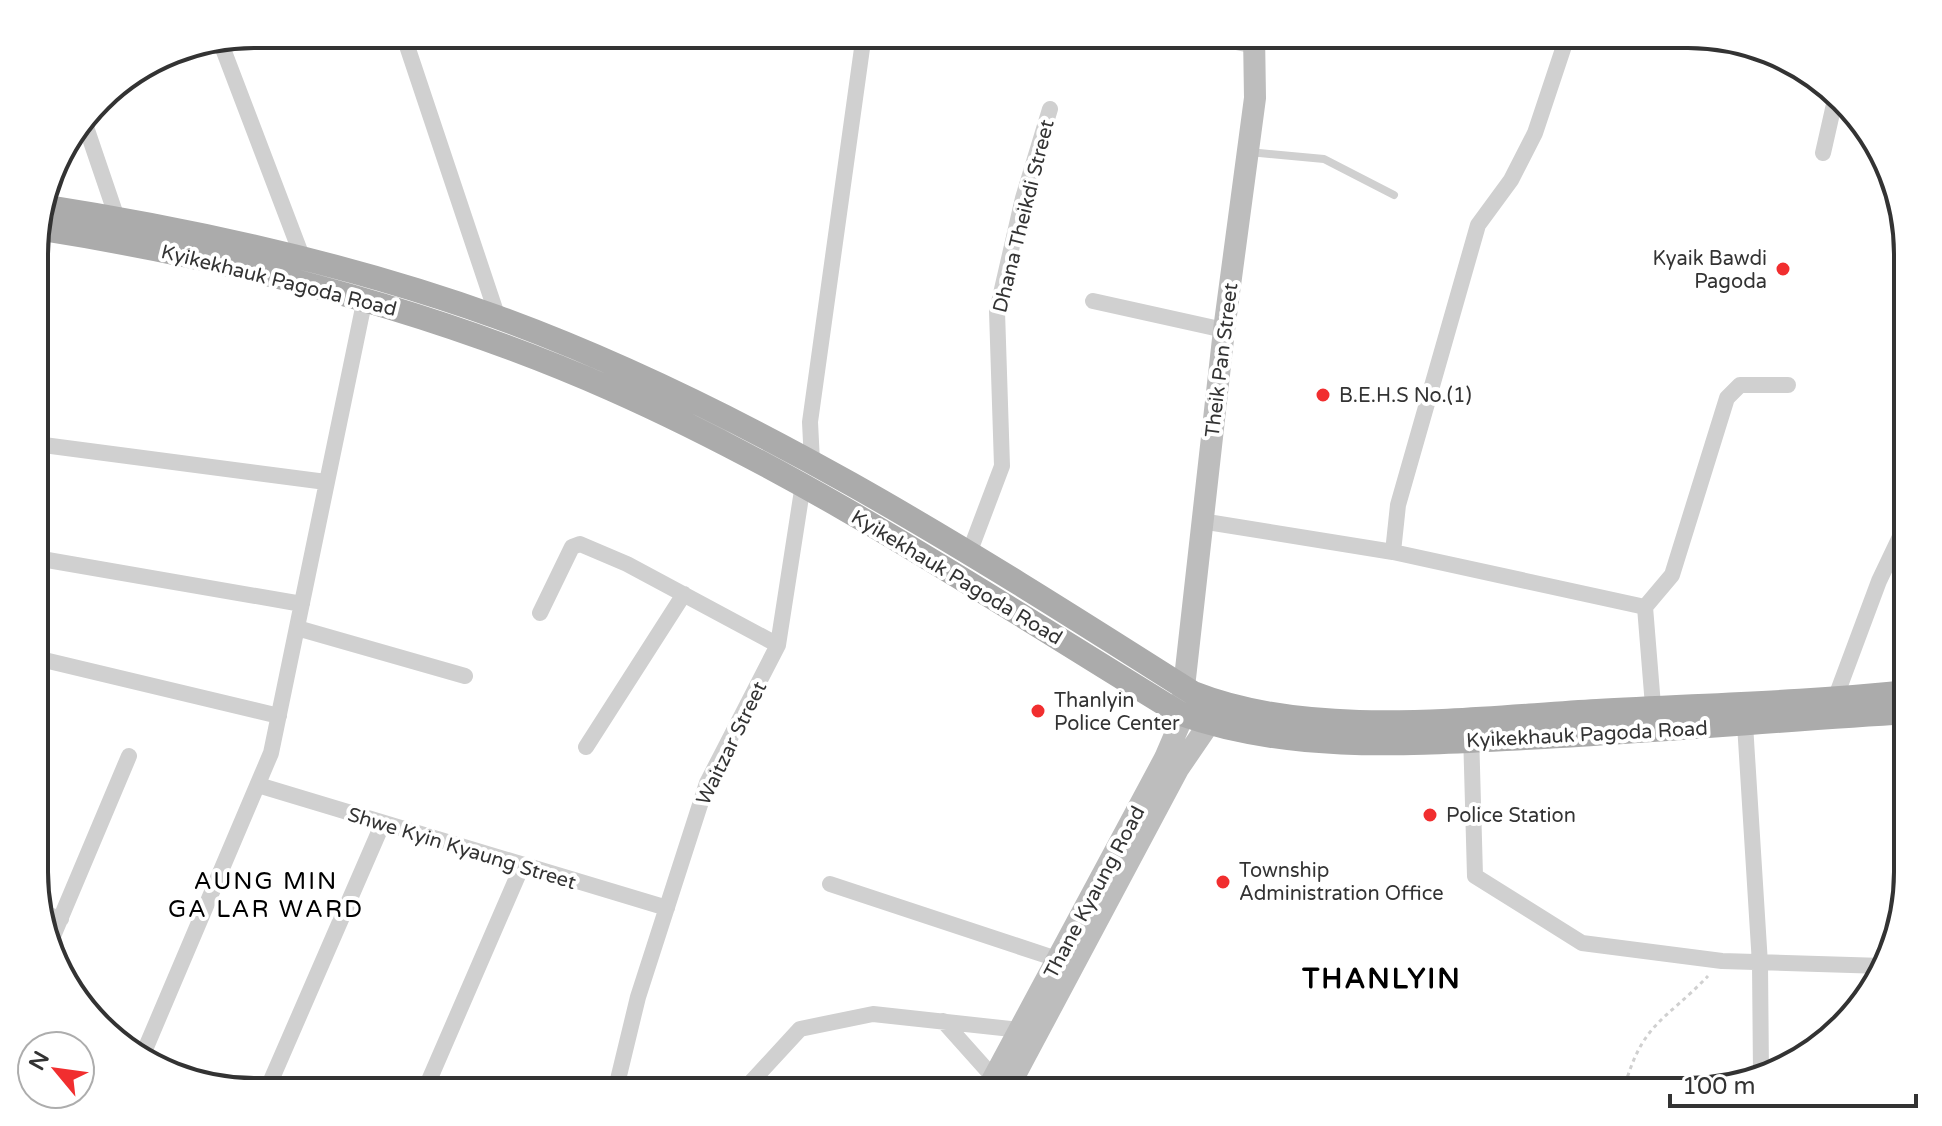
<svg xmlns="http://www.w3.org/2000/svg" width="1942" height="1126" font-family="'Varela Round',sans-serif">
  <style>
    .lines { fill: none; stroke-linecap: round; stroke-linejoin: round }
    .path { stroke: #d0d0d0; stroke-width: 3; stroke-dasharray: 4 4; stroke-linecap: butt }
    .lane { stroke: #d0d0d0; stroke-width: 8 }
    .street { stroke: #d0d0d0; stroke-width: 16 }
    .secondary { stroke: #bdbdbd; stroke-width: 22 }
    .primary { stroke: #ababab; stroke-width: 24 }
    .poi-dot { fill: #f12e2f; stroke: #fff; stroke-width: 3 }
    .labels { text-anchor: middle; stroke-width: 8; stroke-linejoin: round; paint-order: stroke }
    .street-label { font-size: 20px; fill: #333; stroke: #fff }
    .poi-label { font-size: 20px; fill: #333; stroke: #fff; text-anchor: start }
    .quarter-label { font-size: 24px; letter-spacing: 2px; fill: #000; stroke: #fff }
    .district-label { font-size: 28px; font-weight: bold; letter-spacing: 2px; fill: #000; stroke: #fff }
    .rim { fill: none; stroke: #333; stroke-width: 4 }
  </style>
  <rect width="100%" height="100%" fill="#fff"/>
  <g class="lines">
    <path class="path" d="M1623,1092C1642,1022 1663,1023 1708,976"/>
    <path class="lane" d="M1249,152L1324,159L1394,195"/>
    <path class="street" d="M403,34L498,318
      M1199,34L1255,46
      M220,41L303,259
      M84,121L117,218
      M1823,153L1835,100
      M1093,301L1224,330
      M36,444L326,482
      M812,462L810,422L864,34
      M1201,521L1393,552L1645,607
      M1393,552L1398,505L1478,225L1511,180L1535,133L1568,34
      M968,556L1002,466L997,311L1023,198L1050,109
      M36,558L302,604
      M540,613L572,547L580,544L627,564L778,645
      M297,628L465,676
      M36,658L279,716
      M1835,699L1879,581L1908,520
      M1654,718L1645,607L1672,575L1727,398L1740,385H1788
      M1745,724L1760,964L1761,1074
      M1471,732L1475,876L1582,943L1722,961L1883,966
      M586,747L684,594
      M258,785L667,908
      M830,884L1057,959
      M40,912L61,919
      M51,941L129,756
      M943,1021L994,1078
      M141,1059L271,753L365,298
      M266,1092L382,825
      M424,1092L522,866
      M615,1092L638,997L707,783L778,645L803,484
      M742,1092L800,1029L873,1014L1020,1030"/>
    <path class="secondary" d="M986,1092L1165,758L1180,723L1224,330L1255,98L1254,34
      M1006,1092L1178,769L1219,709"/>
    <path class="primary" d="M42,206C196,230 350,264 497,317C744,407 971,552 1193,693C1311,740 1472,718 1597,711C1701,705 1804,703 1908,692
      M36,228C233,259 428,308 611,389C812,478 994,600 1181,714C1291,753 1410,744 1525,738C1653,731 1780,720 1908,712"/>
  </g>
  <g class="poi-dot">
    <circle cx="1783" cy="269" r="8"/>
    <circle cx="1323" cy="395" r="8"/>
    <circle cx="1038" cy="711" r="8"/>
    <circle cx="1430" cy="815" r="8"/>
    <circle cx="1223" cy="882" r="8"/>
  </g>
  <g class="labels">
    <g class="street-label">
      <text transform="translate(1023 216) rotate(-76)" y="7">Dhana Theikdi Street</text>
      <text transform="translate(279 280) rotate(14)" y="7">Kyikekhauk Pagoda Road</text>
      <text transform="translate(1221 360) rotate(-83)" y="7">Theik Pan Street</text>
      <text transform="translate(957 577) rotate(31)" y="7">Kyikekhauk Pagoda Road</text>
      <text transform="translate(1587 734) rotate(-3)" y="7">Kyikekhauk Pagoda Road</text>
      <text transform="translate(731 743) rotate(-64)" y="7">Waitzar Street</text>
      <text transform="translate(462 848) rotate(17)" y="7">Shwe Kyin Kyaung Street</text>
      <text transform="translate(1094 892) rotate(-62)" y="7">Thane Kyaung Road</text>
    </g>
    <g class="poi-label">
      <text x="1767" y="265" text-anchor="end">Kyaik Bawdi<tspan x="1767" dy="23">Pagoda</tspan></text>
      <text x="1339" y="402">B.E.H.S No.(1)</text>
      <text x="1054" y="707">Thanlyin<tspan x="1054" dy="23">Police Center</tspan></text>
      <text x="1446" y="822">Police Station</text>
      <text x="1239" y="877">Township<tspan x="1239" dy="23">Administration Office</tspan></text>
    </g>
    <g class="quarter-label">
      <text x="266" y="889">AUNG MIN<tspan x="266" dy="28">GA LAR WARD</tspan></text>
    </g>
    <g class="district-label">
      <text x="1382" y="988">THANLYIN</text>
    </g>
  </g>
  <path d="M0 0H1942V1126H0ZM254 48H1688A206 206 0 0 1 1894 254V872A206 206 0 0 1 1688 1078H254A206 206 0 0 1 48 872V254A206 206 0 0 1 254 48Z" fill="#fff" fill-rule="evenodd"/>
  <path class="rim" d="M254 48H1688A206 206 0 0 1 1894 254V872A206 206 0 0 1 1688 1078H254A206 206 0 0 1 48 872V254A206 206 0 0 1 254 48Z"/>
  <g transform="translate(56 1070) rotate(299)"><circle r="38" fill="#ffffff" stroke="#adadad" stroke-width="2"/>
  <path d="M0-6L14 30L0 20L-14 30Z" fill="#f12e2f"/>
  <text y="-12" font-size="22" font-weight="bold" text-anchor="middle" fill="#333333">N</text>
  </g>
  <path d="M1670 1094v12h246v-12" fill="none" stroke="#333333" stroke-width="4"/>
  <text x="1682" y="1094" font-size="24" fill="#333333" stroke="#ffffff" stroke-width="6" paint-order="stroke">100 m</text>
</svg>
